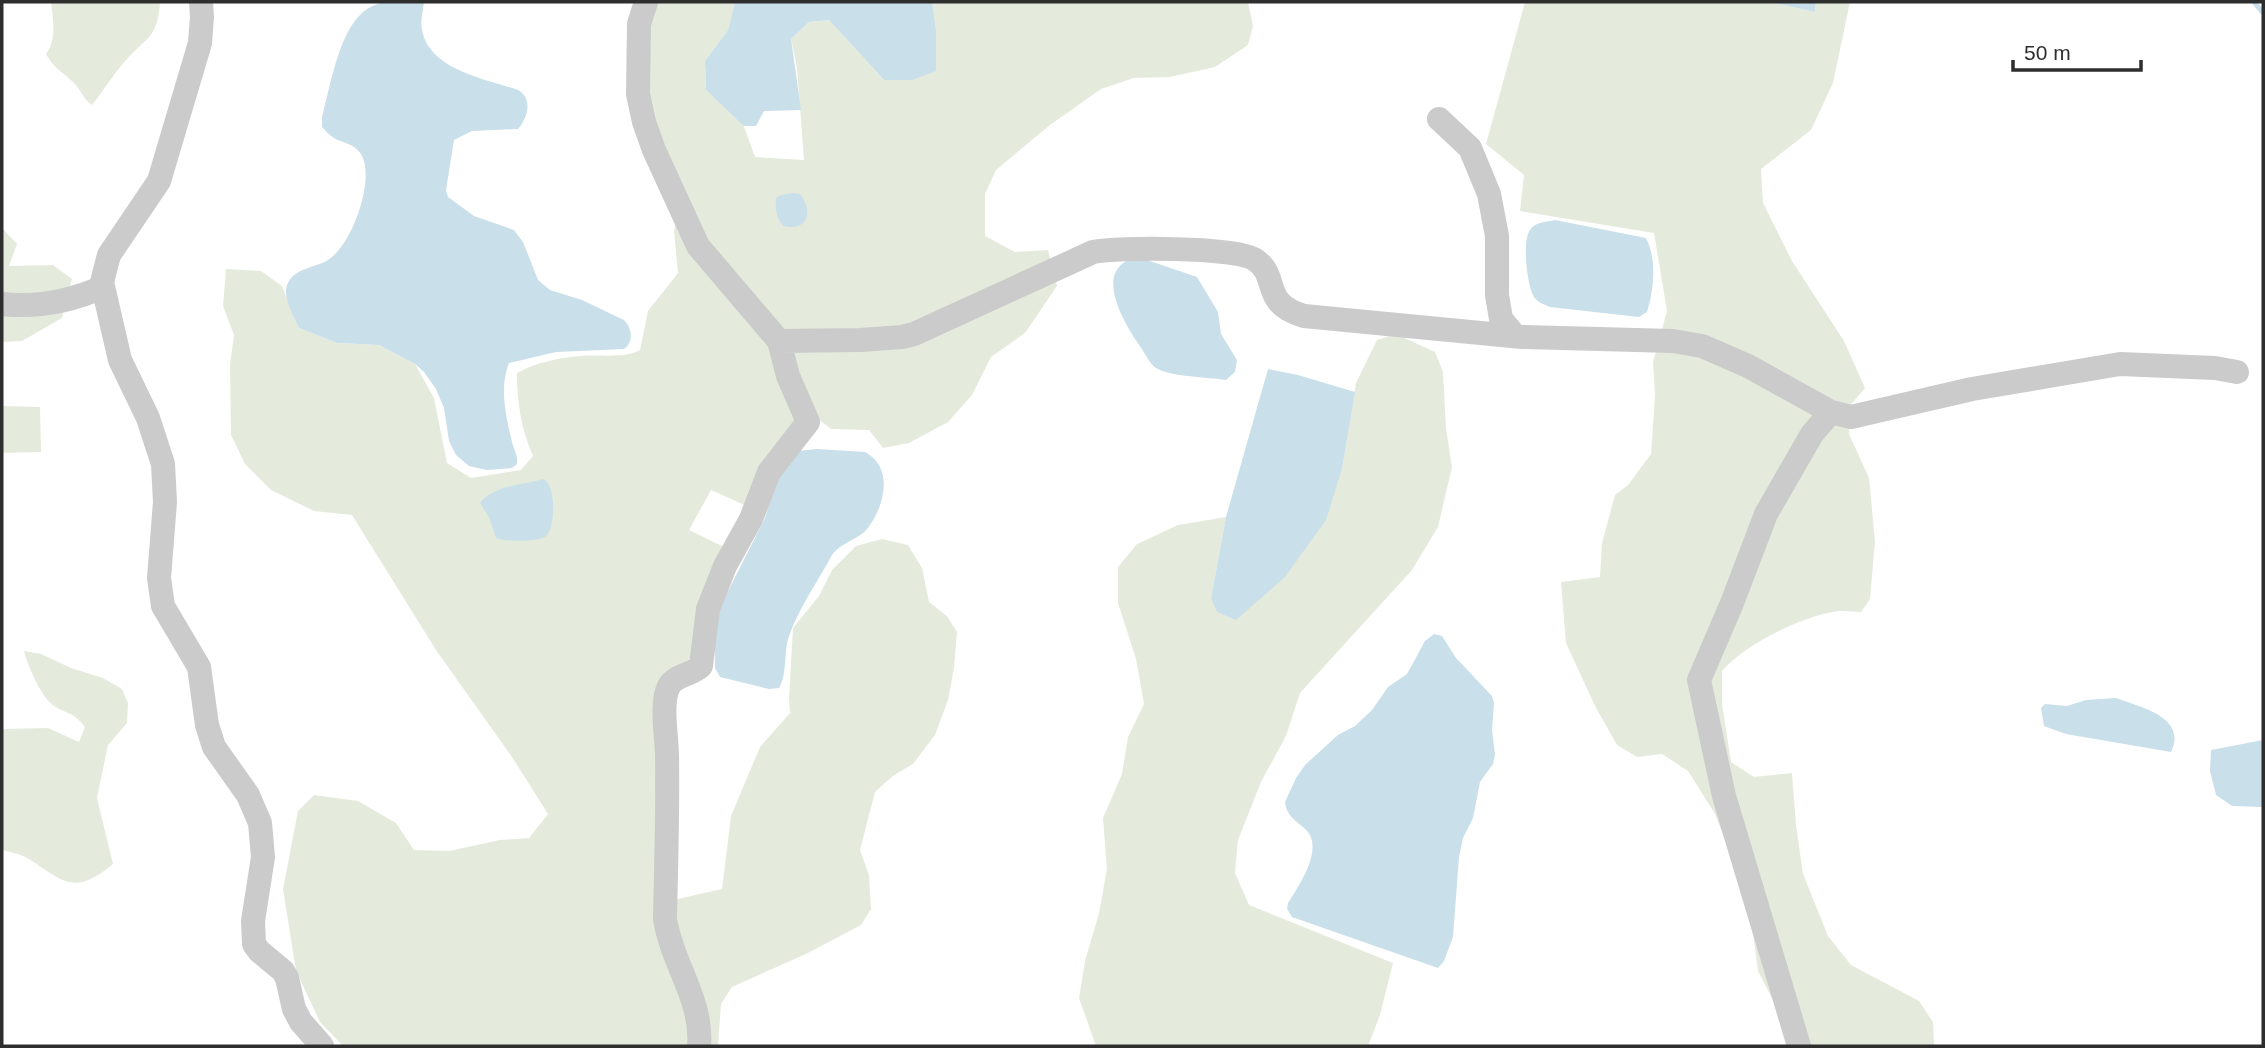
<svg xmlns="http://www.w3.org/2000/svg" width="2265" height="1048" font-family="Helvetica,sans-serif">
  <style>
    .green { fill: #e5ebdc }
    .water { fill: #c9dfea }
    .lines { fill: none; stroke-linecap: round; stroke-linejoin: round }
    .stream { stroke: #c9dfea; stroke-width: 5 }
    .minor { stroke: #cbcbcb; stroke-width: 24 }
  </style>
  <rect width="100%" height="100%" fill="#fff"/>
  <path class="green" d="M51,2L160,3C157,38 148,36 127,59C114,73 104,90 92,105C83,99 81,90 74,83C61,70 56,71 46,54C57,40 53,18 51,2Z
    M656,2H735L728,30L705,61L706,90L743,124L755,157L804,160L797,68L791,39L809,22L829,20L884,80H911L936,70V29L932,2H1248L1253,26L1248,45L1215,67L1170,77L1134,78L1101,89L1050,125L996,170L985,194V236L1015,252L1048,250L1057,286L1025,333L991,357L972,395L948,422L909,443L883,448L869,430L831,429L814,416L749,507L711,490L689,530L728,549L695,654L672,674L660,903L722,889L731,816L760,747L790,713L789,698L793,628L819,596L832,570L856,546L882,539L908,545L922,568L929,602L947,616L957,632L954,668L948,700L935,735L913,764L894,775L875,792L860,850L869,875L871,909L861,925L808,953L732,987L721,1004L718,1046H343L320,1022L296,971L283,889L298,811L314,795L358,801L396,823L414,850L449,851L500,840L529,838L548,814L512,757L436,650L352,515L314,511L271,490L245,464L231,435L230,365L234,335L223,306L226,269L261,271L282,286L299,328L337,343L379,345L415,364L434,398L447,463L471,478L521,470L533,456C521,429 517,402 517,373C537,362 558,358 581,356C601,354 622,359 640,350L648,311L678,273L674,231L683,187L656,133L644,76L652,13Z
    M1525,2H1770L1815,12L1816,2H1850L1833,83L1811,130L1761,169L1763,203L1792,261L1844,341L1865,388L1848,408L1849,434L1869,478L1875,541L1870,599L1861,612C1852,612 1842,610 1833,612C1799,618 1744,645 1722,671V704L1731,762L1754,777L1792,773L1796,825L1803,874L1828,936L1851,965L1919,1001L1933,1022L1934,1046H1789L1781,1016L1758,971L1752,925L1739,875L1715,814L1688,771L1662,754L1637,757L1617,745L1595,706L1566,643L1561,582L1600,577L1602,543L1615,495L1628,485L1651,454L1655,394L1653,362L1667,311L1654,233L1520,211L1524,175L1486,144Z
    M2,179L3,229L17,244L9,266L53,265L72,279L62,318L22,341L2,342Z
    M1396,334L1435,352L1443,372L1446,428L1452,467L1438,527L1412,570L1300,693L1286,736L1261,782L1238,840L1235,873L1249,905L1393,963L1380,1015L1368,1046H1096L1079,998L1085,961L1099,913L1107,869L1103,818L1122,774L1128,737L1144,704L1136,659L1118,603V567L1137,544L1178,525L1226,517L1211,598L1342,469L1356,383L1377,340Z
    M2,406L40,407L41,452L2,453Z
    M24,651L41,654L71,668L103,678L122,689L128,703L127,723L108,745L97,798L113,864C75,896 64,882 29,859C21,854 10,852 2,850V729L48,728L79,742L85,727C72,710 66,715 53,705C40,695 28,666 24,651Z"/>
  <path class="water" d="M383,2H424C423,11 420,21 422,30C429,70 486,79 518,90C533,98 528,118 518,129L472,131L454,140L446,190L448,197L474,216L514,230L523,242L538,280L550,290L582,300L624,320C632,328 634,342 624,349L556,352L509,363C499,387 506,417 512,442C514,450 518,455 517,464L512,468L487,470L469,466L456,455L449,441L444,408L436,389L424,372L415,364L379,345L337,343L299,328C294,316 281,296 288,283C295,268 315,268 328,260C352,245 376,179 361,154C355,144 343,143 334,138C329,135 326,131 322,127V117C330,87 338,37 360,15C366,8 375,5 383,2Z
    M735,2H932L936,29V71L912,80H884L829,20L809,22L791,39L801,110L764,111L756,126H744L706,90L705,61L728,30Z
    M1770,2H1816L1815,12Z
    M793,193L800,194C814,212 808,232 783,226C776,217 775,209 776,198L781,195Z
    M1555,220L1646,238C1657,259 1654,290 1647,312L1639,317L1550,307C1543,304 1536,302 1533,295C1527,283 1522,241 1530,230C1535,222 1546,222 1555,220Z
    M1138,257L1197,277L1218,312L1221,334L1237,360L1235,372L1226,380C1208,377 1171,377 1156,368C1149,363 1145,353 1140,346C1124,323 1090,267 1138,257Z
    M1268,369L1298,375L1355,392L1342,469L1326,520L1285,577L1236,620L1217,612L1211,598L1226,517Z
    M817,449L865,452C895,468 884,508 867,529C858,540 843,541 832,555C817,583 798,609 788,639C784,654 787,675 779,688L769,689L720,677L715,668V631L719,609L765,518L776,481L798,451Z
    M544,479C556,487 556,526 546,536C540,542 504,542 496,538L489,517L480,503C494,485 523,485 544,479Z
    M1434,634L1442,636L1456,658L1492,696L1494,703L1492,730L1495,755L1493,764L1480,782L1473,818L1463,838L1459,857L1453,937L1444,961L1438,968L1292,917L1287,909L1288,903C1300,884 1326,846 1304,828C1295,820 1286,815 1285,802L1296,778L1305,765L1338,735L1355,726L1372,710L1388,687L1407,674L1425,641Z
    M2116,698C2140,707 2188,717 2171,752L2066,734L2044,726L2041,708L2045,704L2067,706L2086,700Z
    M2263,740V807L2232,806L2216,795L2210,771L2211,750Z"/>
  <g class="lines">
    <path class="stream" d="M2254,2L2263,13"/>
    <path class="minor" d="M201,2L202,17L200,43L159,181L109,255L102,282L120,360L148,418L163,464L165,502L159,578L163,606L199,667L207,725L214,747L248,795L260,823L263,857L253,921L254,944L259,951L283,971L287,978L294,1009L301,1022L322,1046
      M646,2L639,24L638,94L644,122L654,150L698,246L779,341L860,340L902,337L914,334L1093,252C1118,247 1234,247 1254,259C1281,276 1259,303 1304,316L1522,337L1673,341L1702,346L1748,366L1831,412L1851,417L1972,389L2120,364L2215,368L2237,372
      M1439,119L1470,148L1489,194L1497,236V295L1501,319L1515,336
      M2,304C37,308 71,301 103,287
      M699,1046C703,1000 672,964 665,919C666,865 668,811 667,756C667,737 660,703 669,686C675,675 692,675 701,666L708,609L725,566L751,519L769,472L808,422L788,376L779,341
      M1799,1046L1724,796L1699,680L1732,603L1766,514L1812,434L1831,412"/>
  </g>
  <rect width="2265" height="1048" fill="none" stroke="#2e2e2e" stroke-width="7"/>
  <path d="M2013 60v10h128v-10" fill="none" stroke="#2e2e2e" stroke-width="3.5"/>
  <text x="2024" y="60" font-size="21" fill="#2e2e2e" stroke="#ffffff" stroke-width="5" paint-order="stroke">50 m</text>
</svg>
